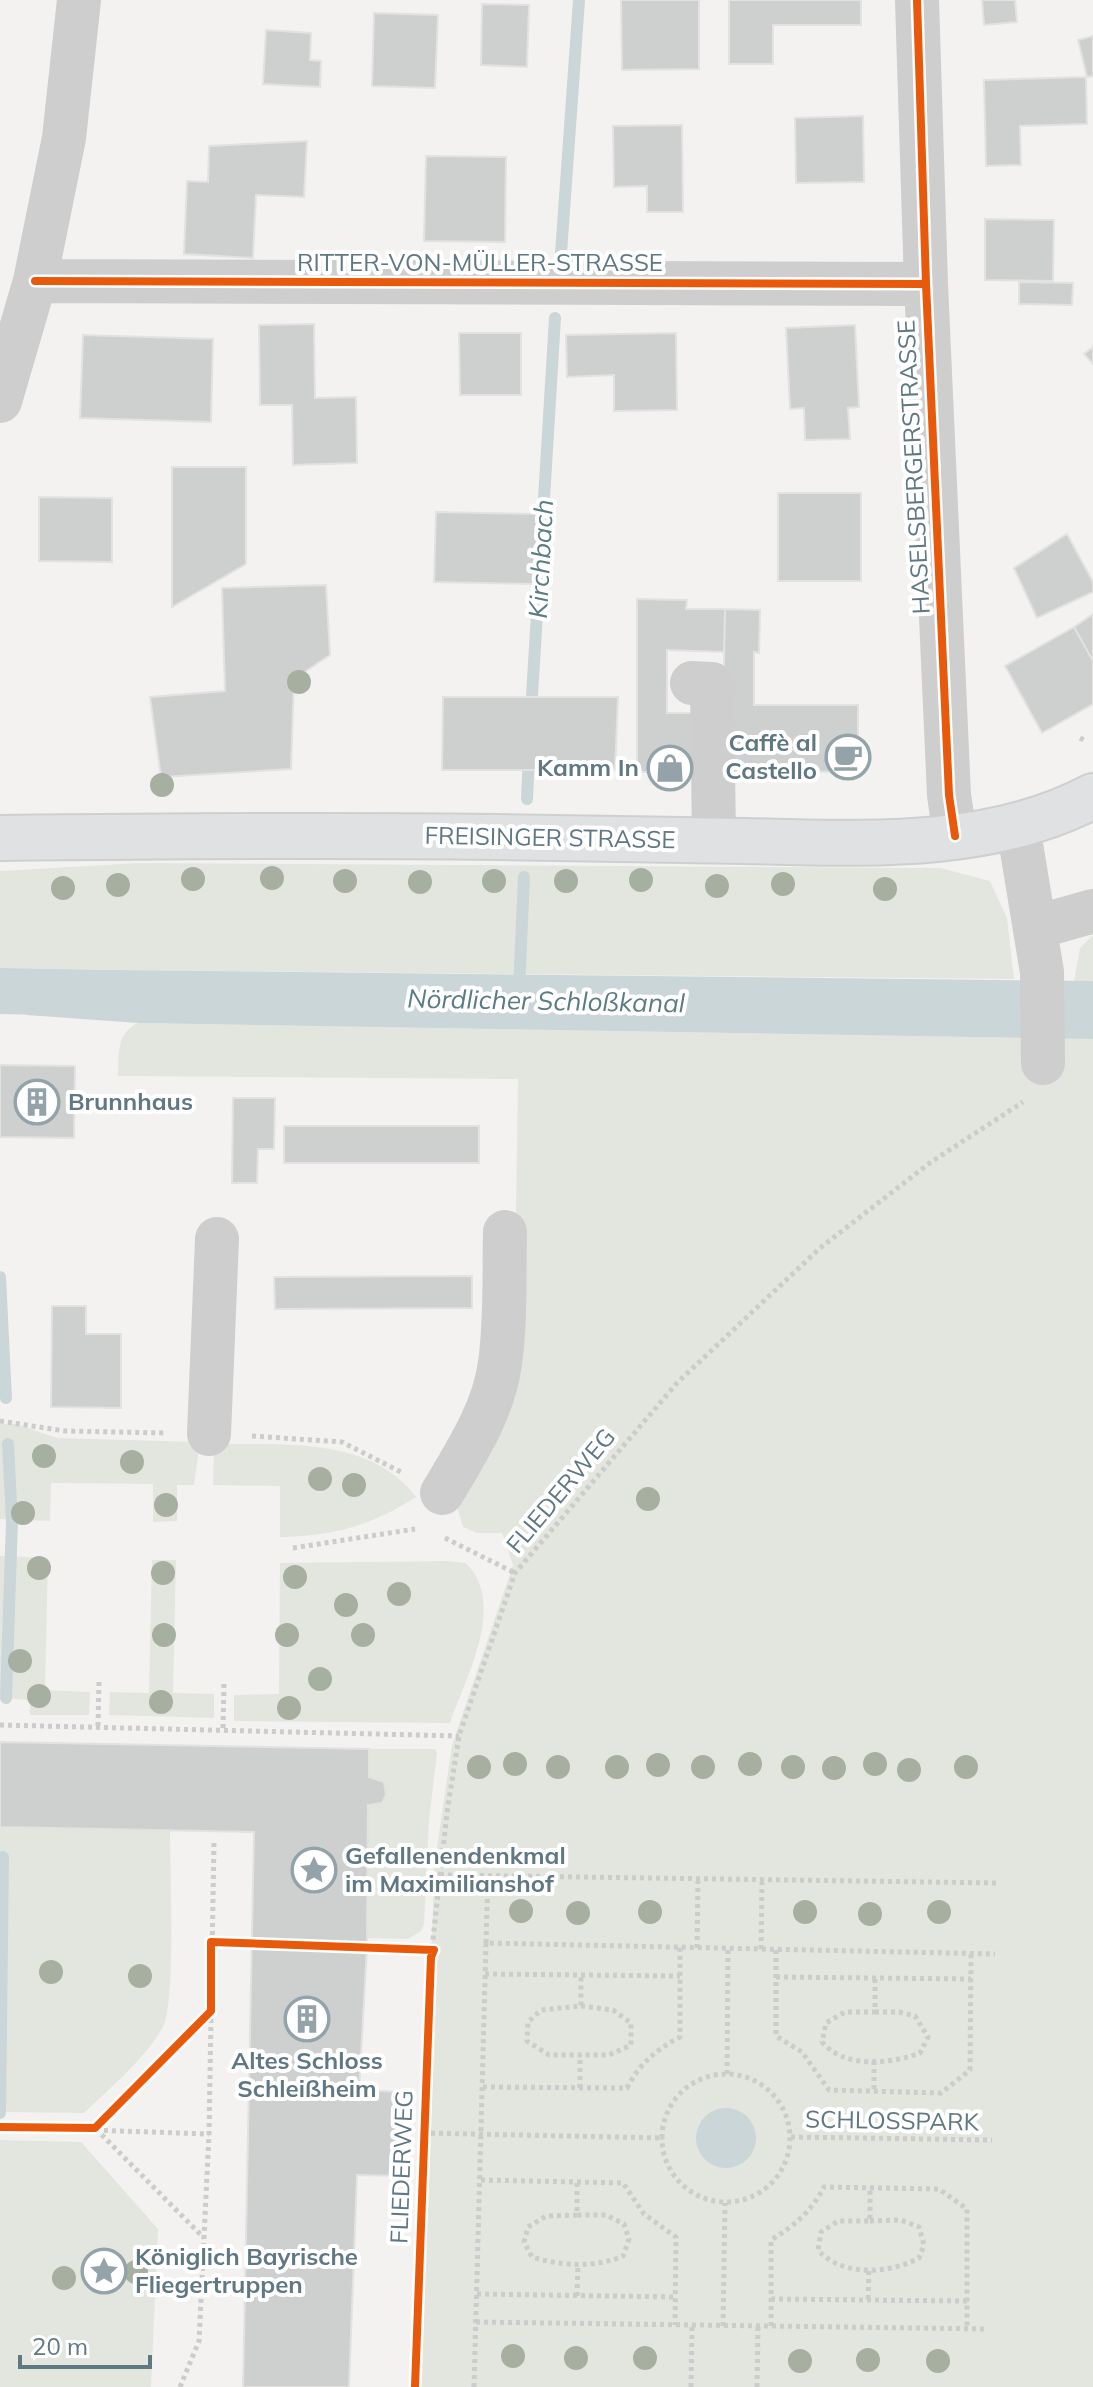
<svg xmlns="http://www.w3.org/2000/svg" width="1093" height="2387" font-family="Mulish,sans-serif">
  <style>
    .green { fill: #e3e6de }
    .water { fill: #cbd6d8 }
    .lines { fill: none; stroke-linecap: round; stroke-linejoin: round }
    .stream { stroke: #cbd6d8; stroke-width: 12 }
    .canal { stroke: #cbd6d8; stroke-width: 46 }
    .building { fill: #ced0d0; stroke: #e2e2e0; stroke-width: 2 }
    .major-casing { stroke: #cecfcf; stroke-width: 48 }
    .path { stroke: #cbcccb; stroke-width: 5; stroke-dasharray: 4 4; stroke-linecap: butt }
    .minor { stroke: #cececf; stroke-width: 44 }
    .major { stroke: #e0e1e2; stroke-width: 44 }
    .cycleway-casing { stroke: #fff; stroke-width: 13 }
    .cycleway { stroke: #e8590c; stroke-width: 8 }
    .tree { fill: #a7b0a0 }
    .labels { text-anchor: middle; stroke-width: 8; stroke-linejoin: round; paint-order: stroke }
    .street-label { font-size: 24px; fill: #607883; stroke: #fff }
    .poi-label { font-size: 24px; font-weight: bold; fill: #607883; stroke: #fff; text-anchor: start }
    .water-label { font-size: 26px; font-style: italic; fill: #5b7c82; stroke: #fff }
  </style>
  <rect width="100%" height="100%" fill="#f3f2f0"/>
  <path class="green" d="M140,863L940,868L990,881L1007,918L1014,979L26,969L25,992L0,991V871Z
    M1093,935V981H1074L1080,948Z
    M138,1023L1093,1039V2387H419L434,1868L452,1745L513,1565L502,1533H477L463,1527L454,1497L514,1340L518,1079L118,1076C119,1054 116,1033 138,1023Z
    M0,1424H16L57,1438L200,1442L194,1485H177V1521L153,1522V1484L51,1483L50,1521L0,1519Z
    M214,1444C281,1445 371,1436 416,1497C371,1526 333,1536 280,1537V1486L213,1485Z
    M0,1556L48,1558L45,1690L90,1692L89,1715H30V1700L0,1698Z
    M152,1560H176L173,1693L214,1694V1718L109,1715L110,1692L149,1693Z
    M447,1561L466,1563C507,1604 466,1677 450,1723L234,1721V1695L279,1694L280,1563Z
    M369,1749H435L437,1753L429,1820L424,1924L421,1931L408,1939L365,1938L368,1805L382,1803L386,1795L384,1782L369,1777Z
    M0,1827L170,1830C170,1865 176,2002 163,2027C145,2059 111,2087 84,2113L0,2112Z
    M0,2140L81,2142L158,2229L151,2387H0Z"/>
  <path class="water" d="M25,969L1093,981V1039L138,1023L27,1015Z
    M696 2138a30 30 0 1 1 60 0a30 30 0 1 1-60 0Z"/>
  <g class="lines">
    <path class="stream" d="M561,253L579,0
      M531,712L555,318
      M527,799L529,754
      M519,990L524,877
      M0,1277L6,1398
      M6,1698L12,1521L8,1444
      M0,2113L3,1857"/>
    <path class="canal" d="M0,991L90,993"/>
  </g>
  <path class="building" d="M621,0H699V69L622,70Z
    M729,0H861V25H773V64H729Z
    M982,0H1015L1017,22L984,25Z
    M482,4L529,5L527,67L481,65Z
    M374,13L438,15L435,88L372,86Z
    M266,30L311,33L310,60L321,61L320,87L263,84Z
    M1093,36V76L1087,77L1078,40Z
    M1086,77L1087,124L1020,126L1021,165L986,166L984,80Z
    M863,116L864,182L796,183L795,118Z
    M682,125L683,212H647V186L614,187L613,126Z
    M307,141L304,197L256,195L253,258L184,254L187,181L208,182L209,146Z
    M426,156L506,157L505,242L424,241Z
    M985,219L1054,220L1053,281L985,280Z
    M1019,282L1073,283L1072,305L1019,304Z
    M314,324L315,398L356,397L357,463L293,465L292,405H260L259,325Z
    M855,325L859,407L848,408L850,439L805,440L804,408L790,409L786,328Z
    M459,333H521V395H460Z
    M676,333L677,410L614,411V375L567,377L566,335Z
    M83,335L213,339L211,422L80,418Z
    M1093,347V364L1084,354Z
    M172,467H246V564L172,607Z
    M778,493H861V581H778Z
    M39,497L112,498V562L39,561Z
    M436,512L538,514L536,584L434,582Z
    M1067,534L1093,582V592L1037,618L1014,568Z
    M326,585L330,655L294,679L291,769L161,777L150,697L225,691L222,588Z
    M637,599L687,600L686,609H725L724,652L667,650V713H701V772H637Z
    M725,609L760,610L759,653L754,652V705H858V772L722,771Z
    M1093,614V661L1074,627Z
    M1074,627L1093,661V704L1042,733L1005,666Z
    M443,697H618L615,770H442Z
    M0,1065L75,1066L74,1138L0,1137Z
    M233,1098H275L274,1149H258L257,1183H232Z
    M284,1126H479V1163H284Z
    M472,1276V1308L275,1309L274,1277Z
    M52,1306H86V1334H121V1408L51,1407Z
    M0,1742L369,1749V1777L384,1782L386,1795L382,1803L368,1805L367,1948L359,2090L401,2092L397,2176L357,2175L349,2387H243L254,1832L0,1827Z"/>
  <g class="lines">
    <g class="major-casing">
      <path id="major" d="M0,838C165,836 330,835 496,837C578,839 661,840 744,841C859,843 988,852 1093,796"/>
    </g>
    <path class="path" d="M1080,738L1086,741
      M0,1421L65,1431L166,1433
      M252,1436L342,1442L403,1473
      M445,1538L515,1573
      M293,1548L415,1529
      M0,1725L459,1736
      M98,1726L99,1681
      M223,1728L224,1684
      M440,1875L997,1883
      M211,1942L252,1943
      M486,1943L488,1876
      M367,1948L434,1950
      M697,1948L698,1881
      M761,1949L762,1882
      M776,1950V2036L802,2052L829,2090L941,2093L970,2070L971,1953
      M485,1974L680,1976
      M776,1977L971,1979
      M875,1979V2012H845L826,2023L822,2042C845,2069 889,2064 920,2053L928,2037L915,2016L899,2012H875
      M581,2006L613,2010L631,2023V2045L609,2055H549L527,2041L528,2022L541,2010L581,2006V1975
      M874,2061V2092
      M662 2138a64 64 0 1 1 128 0a64 64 0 1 1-128 0Z
      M727,2074L728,1948
      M483,2087L627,2088C640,2063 656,2050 680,2037V1947
      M580,2088V2055
      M0,2127L209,2134
      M96,2127L210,2012
      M96,2129L204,2238
      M423,2133L662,2138
      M791,2137L992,2140
      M481,2180L623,2183L644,2214L676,2237L675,2325
      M577,2183V2215L546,2216L528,2227L524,2242L532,2257C561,2266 595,2268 623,2256L629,2239L624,2224L606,2215H577
      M870,2221L901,2220L919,2227L924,2245L919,2258C889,2274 842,2277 818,2250L821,2232L838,2221H870V2188
      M477,2294L676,2297
      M577,2296L578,2264
      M771,2299L967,2301
      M868,2299L869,2268
      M476,2322L988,2329
      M723,2326L725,2203
      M771,2326V2240C795,2225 811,2212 824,2187L939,2189L967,2209V2329
      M180,2387L199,2341L209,2134L214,1841
      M415,2387L431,1957L447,1813L459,1736L515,1573L677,1383L820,1248L931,1162L1023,1102
      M474,2387L486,1943L995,1954
      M691,2387L692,2325
      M757,2387L758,2326"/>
    <path class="minor" d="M917,0L926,284L949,795L955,836
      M35,281L926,284
      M0,401L35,281L64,138L79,0
      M692,683L712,684L714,841
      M1018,826L1042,972L1043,1063
      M1037,927L1093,911
      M209,1434L217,1239
      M442,1493C466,1453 494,1410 500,1363C506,1321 504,1275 505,1232"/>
    <use href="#major" class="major"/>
    <g class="cycleway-casing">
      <path id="cycleway" d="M917,0L926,284L949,795L955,836
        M35,281L926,284
        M0,2127L95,2128L211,2011V1942L434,1950L431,1957L415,2387"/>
    </g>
    <use href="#cycleway" class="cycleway"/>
  </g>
  <g class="tree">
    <circle cx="299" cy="682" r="12"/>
    <circle cx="162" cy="785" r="12"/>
    <circle cx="272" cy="878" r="12"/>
    <circle cx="193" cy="879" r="12"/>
    <circle cx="641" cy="880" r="12"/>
    <circle cx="345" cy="881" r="12"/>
    <circle cx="494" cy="881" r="12"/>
    <circle cx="566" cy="881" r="12"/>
    <circle cx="420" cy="882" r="12"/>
    <circle cx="783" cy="884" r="12"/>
    <circle cx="118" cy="885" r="12"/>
    <circle cx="717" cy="886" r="12"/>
    <circle cx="63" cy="888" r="12"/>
    <circle cx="885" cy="889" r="12"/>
    <circle cx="44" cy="1456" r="12"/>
    <circle cx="132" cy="1462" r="12"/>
    <circle cx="320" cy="1479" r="12"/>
    <circle cx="354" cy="1485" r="12"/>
    <circle cx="648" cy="1499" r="12"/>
    <circle cx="166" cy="1505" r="12"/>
    <circle cx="23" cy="1513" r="12"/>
    <circle cx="39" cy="1568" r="12"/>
    <circle cx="163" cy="1573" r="12"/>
    <circle cx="295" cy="1577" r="12"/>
    <circle cx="399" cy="1594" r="12"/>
    <circle cx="346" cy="1605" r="12"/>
    <circle cx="164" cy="1635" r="12"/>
    <circle cx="287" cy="1635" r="12"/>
    <circle cx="363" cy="1635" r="12"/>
    <circle cx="20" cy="1661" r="12"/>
    <circle cx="320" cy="1679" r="12"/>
    <circle cx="39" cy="1696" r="12"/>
    <circle cx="161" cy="1702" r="12"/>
    <circle cx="289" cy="1708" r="12"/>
    <circle cx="515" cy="1764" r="12"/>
    <circle cx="750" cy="1764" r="12"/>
    <circle cx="875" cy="1764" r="12"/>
    <circle cx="658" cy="1765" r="12"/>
    <circle cx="479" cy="1767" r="12"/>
    <circle cx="558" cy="1767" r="12"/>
    <circle cx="617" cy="1767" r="12"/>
    <circle cx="703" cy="1767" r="12"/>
    <circle cx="793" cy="1767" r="12"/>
    <circle cx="966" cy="1767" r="12"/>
    <circle cx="834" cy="1768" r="12"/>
    <circle cx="909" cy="1770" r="12"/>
    <circle cx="521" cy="1911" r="12"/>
    <circle cx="650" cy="1912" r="12"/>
    <circle cx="805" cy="1912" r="12"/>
    <circle cx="939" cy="1912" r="12"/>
    <circle cx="578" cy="1913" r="12"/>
    <circle cx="870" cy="1914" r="12"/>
    <circle cx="51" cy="1972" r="12"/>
    <circle cx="140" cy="1976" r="12"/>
    <circle cx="136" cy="2272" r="12"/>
    <circle cx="64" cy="2278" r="12"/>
    <circle cx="513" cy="2356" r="12"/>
    <circle cx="576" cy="2358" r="12"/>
    <circle cx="645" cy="2358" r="12"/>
    <circle cx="868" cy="2360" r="12"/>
    <circle cx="800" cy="2361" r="12"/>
    <circle cx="938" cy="2361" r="12"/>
  </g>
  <defs>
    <g id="cafe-ring" transform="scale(2.3)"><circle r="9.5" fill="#fff" stroke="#93a3a9" stroke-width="1.5"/><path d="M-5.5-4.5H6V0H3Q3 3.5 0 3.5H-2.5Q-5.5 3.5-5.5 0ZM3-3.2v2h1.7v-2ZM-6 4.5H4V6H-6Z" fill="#93a3a9"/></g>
    <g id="shop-ring" transform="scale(2.3)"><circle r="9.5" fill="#fff" stroke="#93a3a9" stroke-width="1.5"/><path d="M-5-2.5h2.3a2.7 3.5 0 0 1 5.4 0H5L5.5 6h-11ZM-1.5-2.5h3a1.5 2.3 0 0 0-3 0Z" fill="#93a3a9"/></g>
    <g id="building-ring" transform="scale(2.3)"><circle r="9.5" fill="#fff" stroke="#93a3a9" stroke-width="1.5"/><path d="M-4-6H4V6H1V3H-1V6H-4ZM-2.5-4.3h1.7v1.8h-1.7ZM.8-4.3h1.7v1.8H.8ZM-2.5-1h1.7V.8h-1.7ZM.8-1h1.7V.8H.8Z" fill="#93a3a9"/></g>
    <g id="sight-ring" transform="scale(2.3)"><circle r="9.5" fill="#fff" stroke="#93a3a9" stroke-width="1.5"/><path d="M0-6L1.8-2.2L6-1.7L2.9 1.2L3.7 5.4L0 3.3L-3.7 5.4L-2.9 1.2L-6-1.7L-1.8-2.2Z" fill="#93a3a9"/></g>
  </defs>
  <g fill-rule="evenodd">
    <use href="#cafe-ring" x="848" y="757"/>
    <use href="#shop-ring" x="670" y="768"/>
    <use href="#building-ring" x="37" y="1102"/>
    <use href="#sight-ring" x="314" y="1870"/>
    <use href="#building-ring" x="307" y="2019"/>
    <use href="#sight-ring" x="104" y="2271"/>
  </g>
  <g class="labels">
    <g class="street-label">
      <text x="480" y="271">RITTER-VON-MÜLLER-STRASSE</text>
      <text transform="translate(914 467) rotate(-93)" y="8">HASELSBERGERSTRASSE</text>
      <text transform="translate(550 838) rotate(1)" y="8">FREISINGER STRASSE</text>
      <text transform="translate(561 1491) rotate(-50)" y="8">FLIEDERWEG</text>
      <text transform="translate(892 2121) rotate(1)" y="8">SCHLOSSPARK</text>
      <text transform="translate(402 2167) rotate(-88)" y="8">FLIEDERWEG</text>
    </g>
    <g class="poi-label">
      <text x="817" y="751" text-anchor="end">Caffè al<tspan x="817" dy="28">Castello</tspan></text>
      <text x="639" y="776" text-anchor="end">Kamm In</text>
      <text x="68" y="1110">Brunnhaus</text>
      <text x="345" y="1864">Gefallenendenkmal<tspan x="345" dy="28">im Maximilianshof</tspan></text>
      <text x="307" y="2069" text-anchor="middle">Altes Schloss<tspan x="307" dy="28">Schleißheim</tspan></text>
      <text x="135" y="2265">Königlich Bayrische<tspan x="135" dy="28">Fliegertruppen</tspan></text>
    </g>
    <g class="water-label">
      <text transform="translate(541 559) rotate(-87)" y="9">Kirchbach</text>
      <text transform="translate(546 1001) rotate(1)" y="9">Nördlicher Schloßkanal</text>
    </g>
  </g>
  <path d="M20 2355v12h130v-12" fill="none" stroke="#607883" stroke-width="4"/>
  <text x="32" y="2355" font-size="24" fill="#607883" stroke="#ffffff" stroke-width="6" paint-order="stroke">20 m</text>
</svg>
